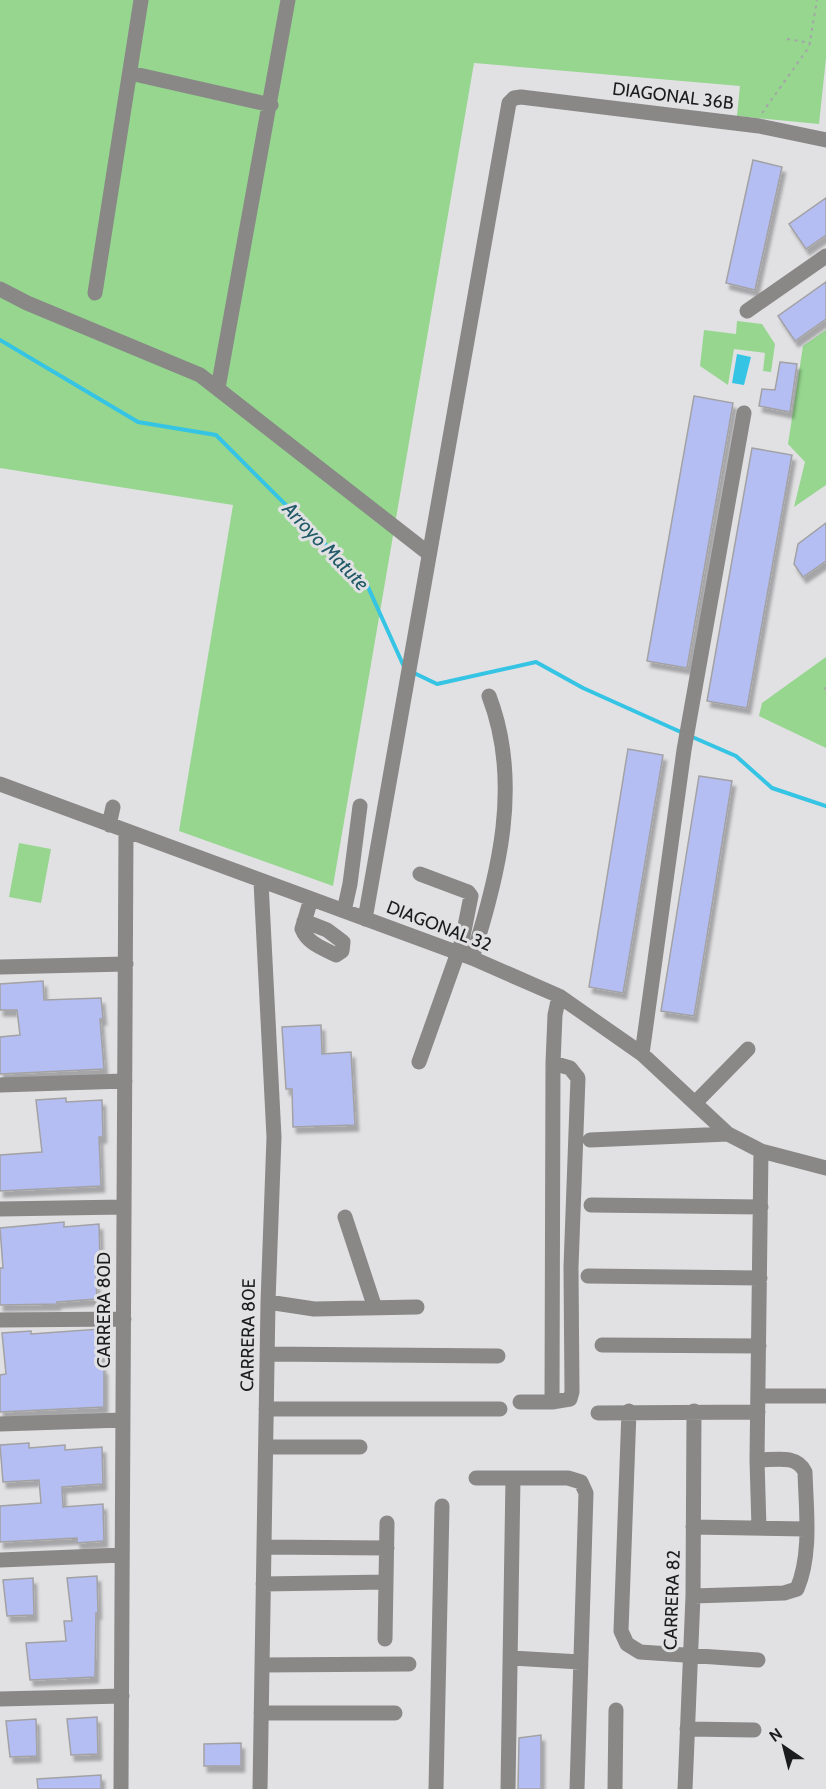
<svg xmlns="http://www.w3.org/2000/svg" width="826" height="1789" font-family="Cabin,sans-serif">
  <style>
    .green { fill: #96d68f }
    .water { fill: #35c4e4 }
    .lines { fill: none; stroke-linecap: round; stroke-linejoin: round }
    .stream { stroke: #35c4e4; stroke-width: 4 }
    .building { fill: #b5bef2; stroke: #a2a2a5; stroke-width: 1.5; filter: url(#shadow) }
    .path { stroke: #a5a6a8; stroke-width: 2; stroke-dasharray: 3 4.5; stroke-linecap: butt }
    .minor { stroke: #898887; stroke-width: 15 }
    .labels { text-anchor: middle; stroke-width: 6; stroke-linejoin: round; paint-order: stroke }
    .street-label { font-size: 18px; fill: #1b1c1d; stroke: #e1e1e4 }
    .water-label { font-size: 20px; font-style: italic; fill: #225a68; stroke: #e1e1e4 }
  </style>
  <defs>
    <filter id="shadow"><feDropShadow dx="3.5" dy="6" stdDeviation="1.5" flood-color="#0004"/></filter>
  </defs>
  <rect width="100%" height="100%" fill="#e1e1e4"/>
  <path class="green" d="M0,0H826V58L819,124L737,116L740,86L474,63L333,886L179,831L233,505L0,468Z
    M737,321L762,324L775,344L771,372L763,371L765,353L734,349L728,385L700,366L704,330L736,334Z
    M826,330V485L794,507L805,462L788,444L803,346Z
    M826,657V748L759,716L762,703Z
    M19,843L51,849L41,903L9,897Z"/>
  <path class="water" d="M737,354L751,357L744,385L732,383Z"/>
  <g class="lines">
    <path class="stream" d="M0,340L138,422L216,435L368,587L405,669
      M412,672L437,684L536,662L583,688L683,733
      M690,736L736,756L772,788L826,806"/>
  </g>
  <path class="building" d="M753,160L782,167L755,290L726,283Z
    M826,198V235L806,249L789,224Z
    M826,282V319L795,341L778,316Z
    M780,362L797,364L790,412L759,406L762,389L775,390Z
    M694,396L733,403L687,668L647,661Z
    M752,448L792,455L747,708L707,701Z
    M826,523V561L803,577L794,564L798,544Z
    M628,749L663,755L623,993L589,987Z
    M699,776L732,781L694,1016L661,1011Z
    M43,981L44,1000L101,998L103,1019H100L104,1069L0,1074V1037L20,1035L17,1010H0V984Z
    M321,1025L322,1054L351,1052L355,1125L293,1127L292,1089H286L282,1027Z
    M66,1098V1102L102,1100L103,1137H99L101,1186L0,1191V1155L42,1152L36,1100Z
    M64,1222V1227L99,1224L100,1261L95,1262L97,1299L57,1302V1304L0,1305V1268H3L0,1228Z
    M100,1329L102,1369H104V1407L0,1412V1375L6,1374L2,1333L31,1331V1334Z
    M29,1443V1448L65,1445V1450L102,1447L103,1484L62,1487L63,1507L103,1504L104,1541L77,1543V1538L0,1542V1506L41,1503L39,1480L3,1482L0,1445Z
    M97,1576L98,1613H96L95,1677L30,1680L26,1643L66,1641L64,1621H72L67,1578Z
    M33,1578L34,1615L7,1616L3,1580Z
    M97,1717L98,1754L71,1755L67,1719Z
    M36,1719L37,1756L10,1757L6,1721Z
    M541,1735V1789H518L519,1738Z
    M241,1743V1766H204V1744Z
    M101,1775V1789H38L37,1779Z"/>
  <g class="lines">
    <path class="path" d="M787,39L811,43
      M762,113L809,47L817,0
      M824,689L826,688"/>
    <path class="minor" d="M130,73L271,105
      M0,289L27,303L200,375L428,553
      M95,293L141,0
      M747,311L826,256
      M218,388L288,0
      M0,784L472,958L559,996L642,1054L728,1134L761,1151L826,1168
      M109,825L113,807
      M344,911L350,884L360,806
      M365,919L509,103L514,98L521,97L759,126L826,140
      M304,921L327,930L343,942L342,951L336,955C323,948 308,944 302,929L311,899
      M472,958C499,874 522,782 489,696
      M0,967L126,964
      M642,1054L684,750L744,413
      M419,1062L462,941L471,896L468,892L420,874
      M0,1085L125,1081
      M695,1103L748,1049
      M590,1140L728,1134
      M591,1205L761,1207
      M0,1209L124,1207
      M345,1217L375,1308
      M588,1276L760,1278
      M268,1302L314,1309L417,1307
      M0,1320L124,1319
      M602,1345L759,1346
      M267,1354L498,1356
      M758,1396H824
      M520,1402H552L553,1063L555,1015L559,996
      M552,1402L570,1399L572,1392L571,1267L578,1078L570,1068L553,1063
      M266,1409H500
      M629,1411L621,1631L627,1644L640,1652L758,1660
      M598,1413L758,1412
      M0,1424L123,1420
      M266,1447H360
      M476,1478H568L581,1482L586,1493L577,1789
      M693,1527L806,1529
      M759,1528L757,1460L761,1151
      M264,1547L387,1548
      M0,1560L122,1555
      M263,1584L386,1582
      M693,1596L784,1593L797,1589C812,1554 806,1509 805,1472C797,1454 775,1460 757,1460
      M385,1639L387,1523
      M512,1658L580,1662
      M262,1665L409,1664
      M0,1699L122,1696
      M261,1713H395
      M687,1729L754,1730
      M121,1789L126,832
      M260,1789L268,1302L274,1137L261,882
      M436,1789L442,1506
      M508,1789L513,1478
      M615,1789L616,1710
      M685,1789L693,1596L694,1411"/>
  </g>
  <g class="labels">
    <g class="street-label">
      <text transform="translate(673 96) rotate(7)" y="6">DIAGONAL 36B</text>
      <text transform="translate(439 926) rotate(21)" y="6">DIAGONAL 32</text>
      <text transform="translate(104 1310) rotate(-90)" y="6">CARRERA 80D</text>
      <text transform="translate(248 1335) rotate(-89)" y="6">CARRERA 80E</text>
      <text transform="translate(672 1600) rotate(-88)" y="6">CARRERA 82</text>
    </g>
    <g class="water-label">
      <text transform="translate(326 546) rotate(46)" y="7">Arroyo Matute</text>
    </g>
  </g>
  <g transform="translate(784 1747) rotate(325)" stroke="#e1e1e4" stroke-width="4.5" paint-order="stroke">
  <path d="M0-4.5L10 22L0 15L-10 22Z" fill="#1b1c1d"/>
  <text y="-9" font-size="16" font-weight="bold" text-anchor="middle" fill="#1b1c1d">N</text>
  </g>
</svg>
